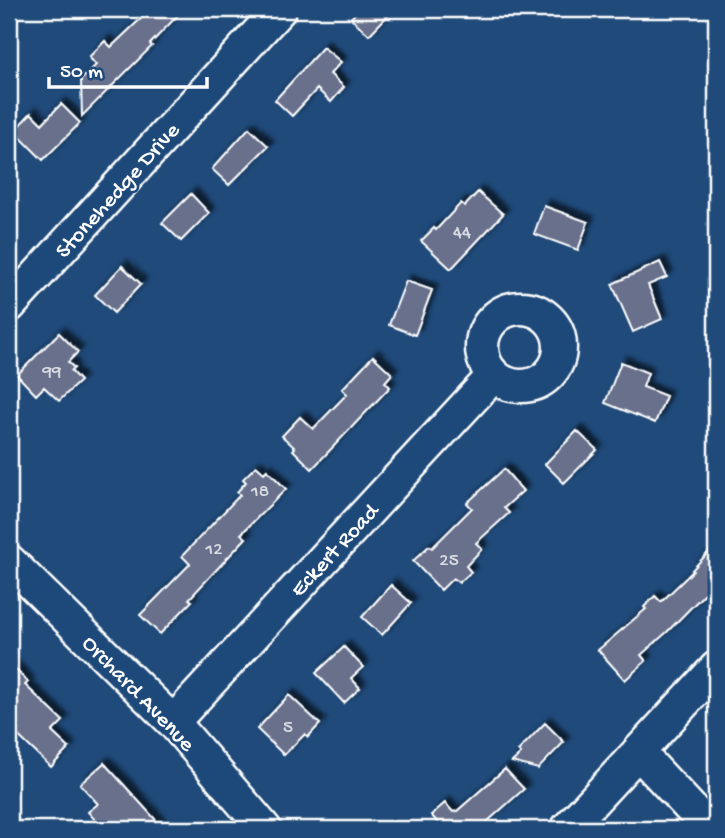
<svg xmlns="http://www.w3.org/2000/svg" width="725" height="838" font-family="'Gochi Hand',sans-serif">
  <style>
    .building { fill: #676f8b; stroke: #fff; stroke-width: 2; filter: url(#shadow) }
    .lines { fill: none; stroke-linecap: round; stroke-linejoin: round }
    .minor-casing { stroke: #fff; stroke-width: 37 }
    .minor { stroke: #1f4a7a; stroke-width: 32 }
    .labels { text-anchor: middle; stroke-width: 5; stroke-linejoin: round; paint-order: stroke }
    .number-label { font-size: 19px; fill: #d9dbe2 }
    .street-label { font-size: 23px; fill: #fff; stroke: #1f4a7a }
  </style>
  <defs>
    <filter id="shadow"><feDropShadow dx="5.5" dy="-5.5" stdDeviation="2" flood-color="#0009"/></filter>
  </defs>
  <rect width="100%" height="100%" fill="#1f4a7a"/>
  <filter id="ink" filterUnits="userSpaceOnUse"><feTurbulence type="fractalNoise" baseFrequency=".0143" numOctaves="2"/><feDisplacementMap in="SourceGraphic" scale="14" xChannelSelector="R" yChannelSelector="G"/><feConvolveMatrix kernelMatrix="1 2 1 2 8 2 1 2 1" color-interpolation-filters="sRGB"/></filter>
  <g filter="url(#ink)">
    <path class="building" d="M151,9H184L150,44L152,46L82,116L81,80L96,65L89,57L105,41L111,47Z
      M359,9H394L369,35L351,18Z
      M323,47L341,62L330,74L344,87L331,102L317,89L292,116L275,100Z
      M61,104L80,123L43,160L14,131L31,113L42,124Z
      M249,128L268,146L229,185L212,169Z
      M478,192L503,214L451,269L421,241L434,228L436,230L461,203L465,206Z
      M191,194L209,213L181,241L162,223Z
      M544,206L588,222L578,250L534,234Z
      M660,262L667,277L648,285L662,319L633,332L612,284Z
      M122,266L141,284L114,313L95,295Z
      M406,281L432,290L415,335L389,325Z
      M59,333L78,352L68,362L74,368L71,371L80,381L59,401L44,387L36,395L17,375Z
      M373,356L392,374L385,382L390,387L312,469L293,450L295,448L282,436L300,417L313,429L347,394L342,389Z
      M621,362L648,373L643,387L666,396L655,423L605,403Z
      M577,431L597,450L564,483L545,464Z
      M256,466L264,473L267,470L286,489L241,534L246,538L189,599L192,601L160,634L140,615L190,564L182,556L240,495L237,492L246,482L243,479Z
      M504,469L523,491L504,508L509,513L476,543L482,549L466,566L471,572L459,583L453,578L441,590L413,561L429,546L432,548L472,508L467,503Z
      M716,544V582L667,632L641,655L646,661L625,680L598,650L646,609L644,607L655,596L661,602L693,571L692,570Z
      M391,585L411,603L382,635L362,617Z
      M344,647L363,667L351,678L360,688L344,703L316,673Z
      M9,663L28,682L25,685L63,721L52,732L69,748L51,767L9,727Z
      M289,695L320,724L308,737L305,734L284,755L257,729Z
      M545,723L564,742L538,769L512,762L521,754L518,751Z
      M104,763L164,829H103L88,812L98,804L80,784Z
      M505,769L524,789L479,829H433L439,824L431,815L445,803L453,812L457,811Z"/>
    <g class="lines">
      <g class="minor-casing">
        <path id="minor" d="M9,306L280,9
          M482 347a39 39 0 1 1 78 0a39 39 0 1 1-78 0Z
          M9,561L173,722L265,829
          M173,722L494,375
          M638,752L710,829
          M567,829L716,668"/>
      </g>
      <use href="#minor" class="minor"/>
    </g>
  </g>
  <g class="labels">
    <g class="number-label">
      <text x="462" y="237">44</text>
      <text x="52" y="376">99</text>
      <text x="260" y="496">18</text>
      <text x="214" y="554">12</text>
      <text x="449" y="565">25</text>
      <text x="288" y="732">5</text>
    </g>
    <g class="street-label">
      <text transform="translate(116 189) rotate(-48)" y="8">Stonehedge Drive</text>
      <text transform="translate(333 549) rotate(-47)" y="8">Eckert Road</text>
      <text transform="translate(140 692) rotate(46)" y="8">Orchard Avenue</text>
    </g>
  </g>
  <rect width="725" height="838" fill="none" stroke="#1f4a7a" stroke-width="35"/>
  <rect x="18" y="18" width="690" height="803" fill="none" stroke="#fff" stroke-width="2.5" filter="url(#ink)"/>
  <path d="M49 77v10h158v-10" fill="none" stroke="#ffffff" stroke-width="3.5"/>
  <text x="60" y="77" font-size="21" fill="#ffffff" stroke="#1f4a7a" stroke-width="5" paint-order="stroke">50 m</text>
</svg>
